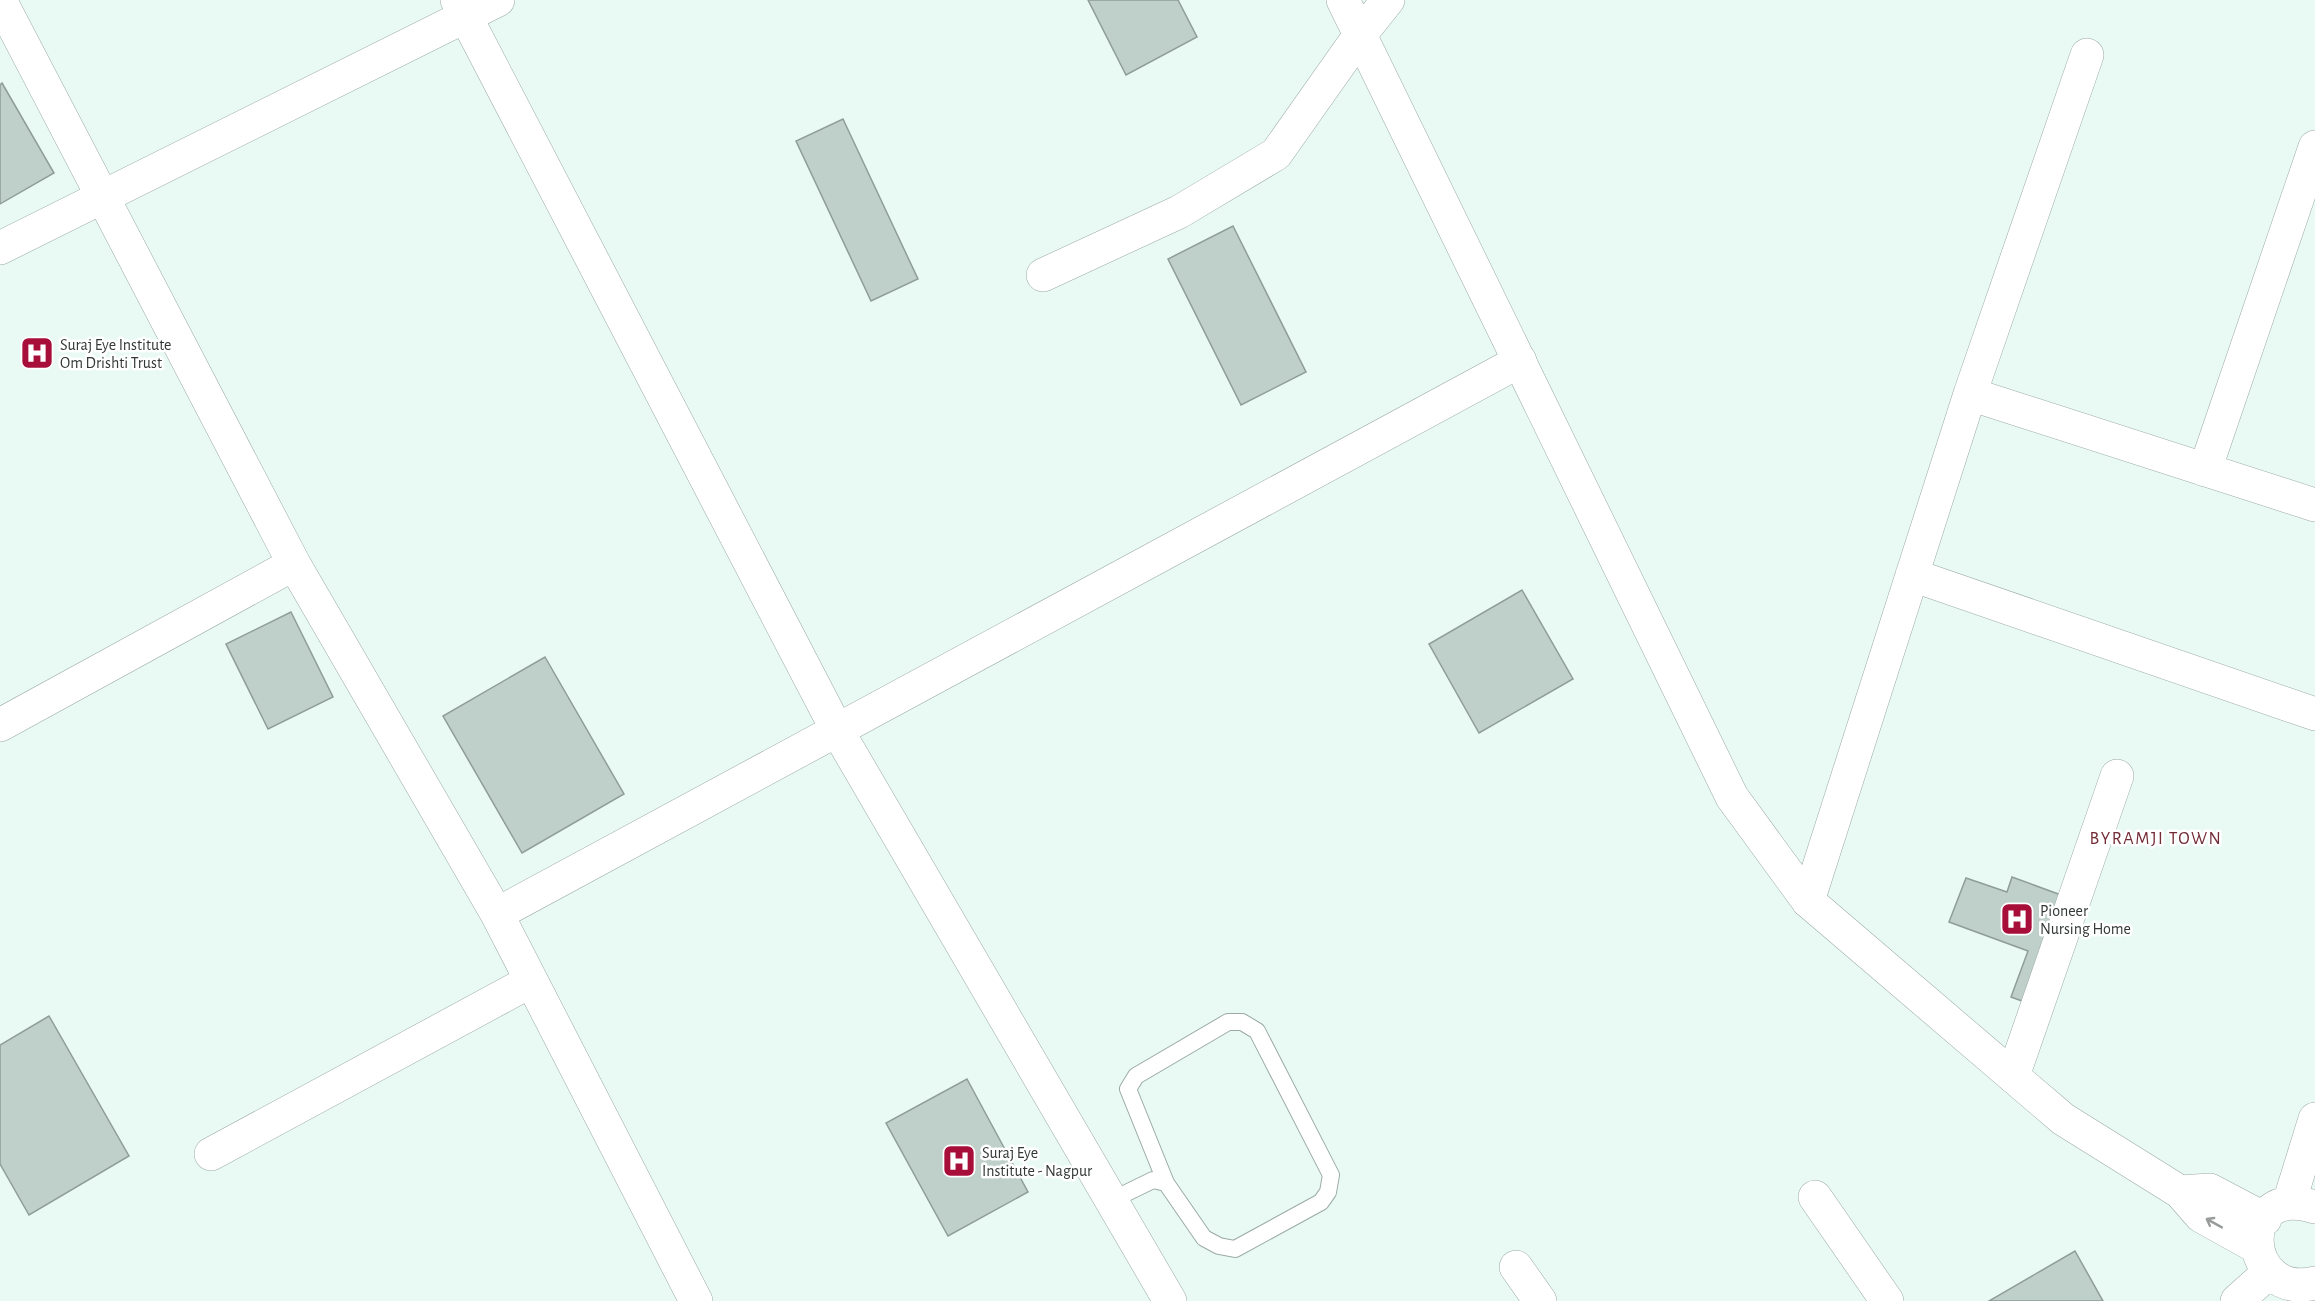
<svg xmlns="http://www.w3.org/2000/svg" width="2315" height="1301" font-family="'Alegreya Sans',sans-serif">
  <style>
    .building { fill: #bfcfca; stroke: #8e9d98; stroke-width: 1.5 }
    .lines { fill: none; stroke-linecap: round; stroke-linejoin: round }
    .lane-casing { stroke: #9baaa5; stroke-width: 18 }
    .street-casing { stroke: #9baaa5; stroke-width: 34 }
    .secondary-casing { stroke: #9baaa5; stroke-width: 34 }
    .lane { stroke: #fff; stroke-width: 16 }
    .street { stroke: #fff; stroke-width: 33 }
    .secondary { stroke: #fff; stroke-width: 33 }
    .oneway { stroke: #989c9b }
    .labels { text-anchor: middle; stroke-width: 5; stroke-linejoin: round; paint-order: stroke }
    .poi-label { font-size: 16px; fill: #323937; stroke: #fff; text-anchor: start }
    .neighbourhood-label { font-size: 18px; letter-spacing: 1.5px; fill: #732c36; stroke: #fff }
  </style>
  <rect width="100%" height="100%" fill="#e9faf5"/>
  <path class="building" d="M1088,0H1178L1197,37L1126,75Z
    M2,83L54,173L0,204V85Z
    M843,119L918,279L871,301L796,141Z
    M1233,226L1306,372L1241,405L1168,259Z
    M1522,590L1573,679L1479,733L1429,644Z
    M291,612L333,697L268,729L226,644Z
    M545,657L624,794L522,853L443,716Z
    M2012,877L2072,899L2033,1005L2011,997L2028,951L1949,922L1966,878L2007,892Z
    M49,1016L129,1156L29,1215L0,1164V1045Z
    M967,1079L1028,1192L948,1236L886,1123Z
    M2075,1251L2103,1301H1989Z"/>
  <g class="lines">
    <g class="lane-casing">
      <path id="lane" d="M1112,1200L1153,1180L1166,1183L1204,1238L1219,1246L1235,1249L1321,1202L1328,1192L1331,1175L1257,1031L1242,1022H1228L1136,1076L1128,1089L1166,1183"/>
    </g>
    <g class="street-casing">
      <path id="street" d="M0,0L294,564
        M457,0L837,730L1170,1301
        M0,248L498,0
        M1043,275L1179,212L1276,154L1360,35
        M1970,394L2087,55
        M2205,470L2315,147
        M1912,575L2315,714
        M0,725L294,564L497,914L1520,361
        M1808,901L1970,394L2315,505
        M497,914L696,1301
        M2013,1076L2117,776
        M211,1154L531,981
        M1815,1197L1887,1301
        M1516,1267L1540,1301"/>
    </g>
    <g class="secondary-casing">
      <path id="secondary" d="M1343,0L1732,797L1808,901L2063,1119L2180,1192L2201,1216L2255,1246
        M1360,35L1388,0
        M2180,1192L2210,1190L2265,1219
        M2289,1203L2315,1119
        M2315,1207C2233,1181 2243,1301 2315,1283
        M2237,1301L2267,1274"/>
    </g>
    <use href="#lane" class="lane"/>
    <use href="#street" class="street"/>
    <use href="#secondary" class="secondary"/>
  </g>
  <defs><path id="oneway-shaft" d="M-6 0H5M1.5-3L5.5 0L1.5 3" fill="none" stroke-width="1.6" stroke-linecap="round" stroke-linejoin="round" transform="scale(1.5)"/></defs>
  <use class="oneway" href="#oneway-shaft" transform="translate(2214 1223) rotate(-151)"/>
  <defs>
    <g id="hospital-square" transform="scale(1.725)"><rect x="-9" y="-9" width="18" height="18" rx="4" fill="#a70f3a" stroke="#fff"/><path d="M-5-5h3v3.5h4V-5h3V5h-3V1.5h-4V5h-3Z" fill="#fff"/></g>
  </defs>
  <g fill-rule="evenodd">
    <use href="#hospital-square" x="37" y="353"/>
    <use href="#hospital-square" x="2017" y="919"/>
    <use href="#hospital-square" x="959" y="1161"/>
  </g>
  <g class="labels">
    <g class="poi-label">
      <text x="60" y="350">Suraj Eye Institute<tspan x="60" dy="18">Om Drishti Trust</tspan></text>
      <text x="2040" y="916">Pioneer<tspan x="2040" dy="18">Nursing Home</tspan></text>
      <text x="982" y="1158">Suraj Eye<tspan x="982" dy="18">Institute - Nagpur</tspan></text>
    </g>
    <g class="neighbourhood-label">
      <text x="2156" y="844">BYRAMJI TOWN</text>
    </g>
  </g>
</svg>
